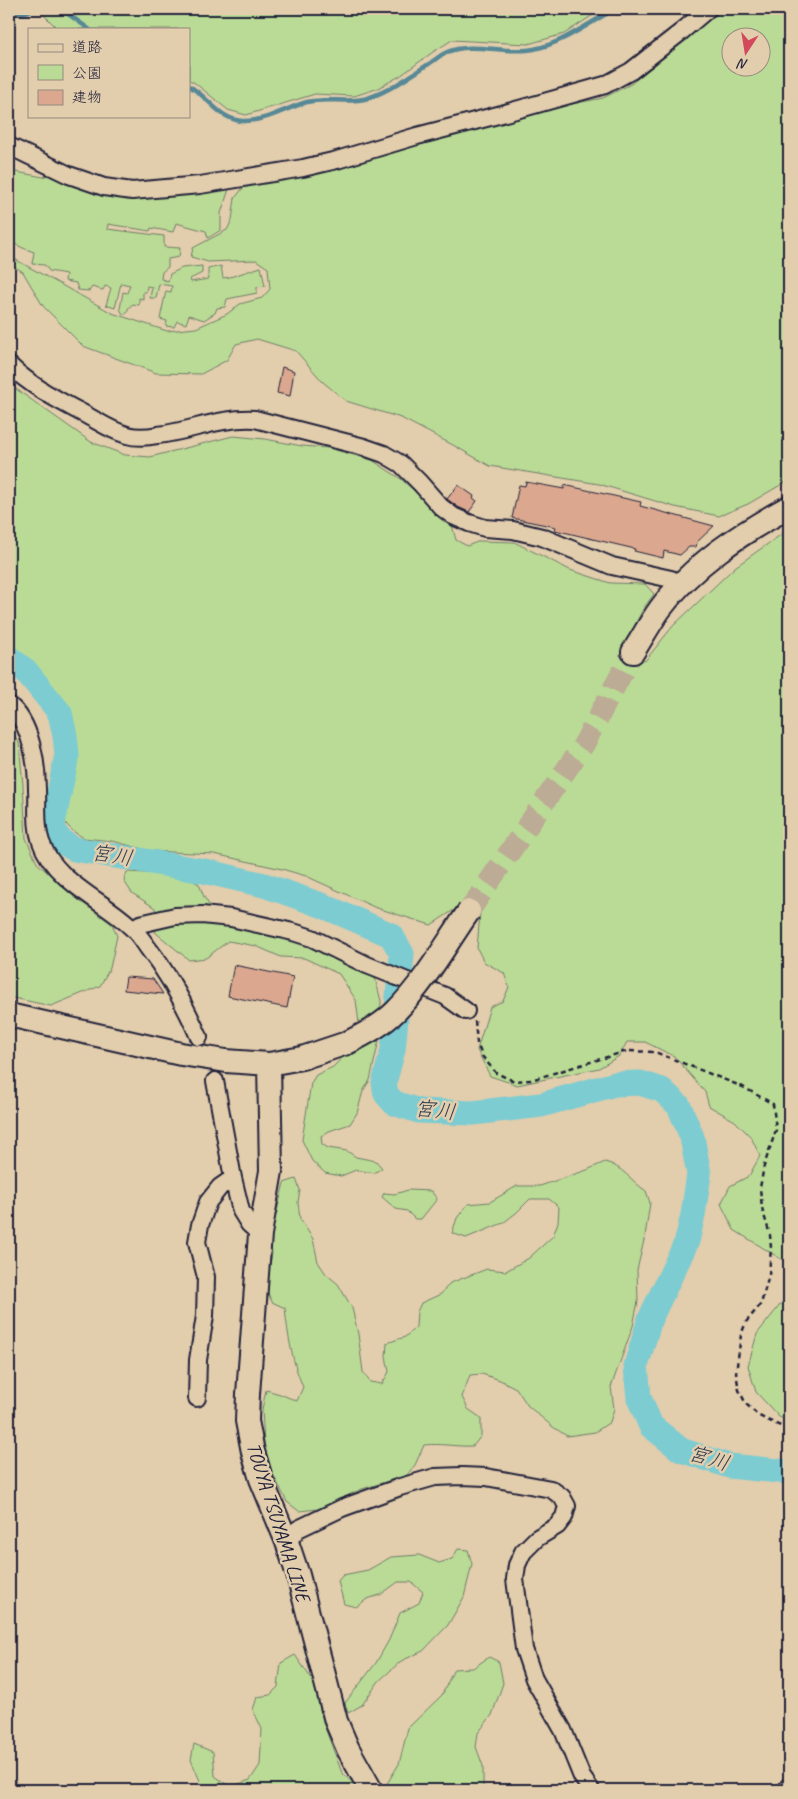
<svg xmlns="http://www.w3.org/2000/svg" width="798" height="1799" font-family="Caveat,'Klee One',sans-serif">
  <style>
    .green { fill: #badb95; stroke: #6e7e68; fill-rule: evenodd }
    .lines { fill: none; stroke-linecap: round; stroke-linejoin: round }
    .stream { stroke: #578896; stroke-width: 4.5 }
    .river { stroke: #7bccd2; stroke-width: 25 }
    .building { fill: #dba78f; stroke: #22223b }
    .secondary-tunnel { stroke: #bcab95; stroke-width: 22; stroke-dasharray: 22 11; stroke-linecap: butt }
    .minor-casing { stroke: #22223b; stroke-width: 20 }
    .secondary-casing { stroke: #22223b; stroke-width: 26 }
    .path { stroke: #22223b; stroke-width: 2.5; stroke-dasharray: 5 4; stroke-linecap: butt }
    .minor { stroke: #e2cdac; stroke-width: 16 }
    .secondary { stroke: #e2cdac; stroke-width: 22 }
    .secondary-bridge-casing { stroke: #22223b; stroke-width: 26; stroke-linecap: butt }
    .secondary-bridge { stroke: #e2cdac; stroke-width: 22 }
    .labels { text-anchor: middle; stroke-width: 5; stroke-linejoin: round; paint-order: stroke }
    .street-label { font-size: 20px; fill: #22223b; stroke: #e2cdac }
    .water-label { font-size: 21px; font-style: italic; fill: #2f3c52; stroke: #e2cdac }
  </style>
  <rect width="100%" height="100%" fill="#e2cdac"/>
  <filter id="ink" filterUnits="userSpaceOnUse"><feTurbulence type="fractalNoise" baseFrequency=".02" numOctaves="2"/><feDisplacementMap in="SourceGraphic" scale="10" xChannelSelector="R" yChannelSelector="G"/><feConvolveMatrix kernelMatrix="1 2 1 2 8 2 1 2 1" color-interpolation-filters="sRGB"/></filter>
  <g filter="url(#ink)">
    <path class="green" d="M33,9H602L564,34L528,44L452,40L433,52L400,76L376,89L354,96L315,94L246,115L228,110L195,83L189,80V29H58L41,12Z
      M731,9H789V480L748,504L719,516L675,507L599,484L490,466L453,445L401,418L346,401L323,382L296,351L257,339L236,344L227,360L201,374L156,373L83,346L43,306L23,272L9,263V256L112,313L167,331L196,328L227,314L240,304L262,298L270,289L268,268L256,260L208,262L191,257L193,248L227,230L232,220L235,198L243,188L275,180L320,173L379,154L535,111L603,98L631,84L673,50L706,19ZM730,38H760V68H730Z
      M16,172L43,177L50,174L71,183L230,186L221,213V230L208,238L206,231L176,223L173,232L151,228L150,231L108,224L107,229L164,236V247L180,248L179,257L168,259V267L162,272L161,279L168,281L170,274L182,268L202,266V273L190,279L191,282L208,279V269L221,266L223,278L230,277L261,267L265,286L257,287V293L227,299L225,307L217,308L215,313L204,320L189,315L186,324L177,321L174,327L166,326L167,321L160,319L166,291L171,292L172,286L159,284L156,298H150L152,287L147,286L146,292H143V299L139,298V305L133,304L129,307L126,314H123L120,309L123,292L127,293L130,285L121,283L115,308L106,305L111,288L105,286L103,290L92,287L89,291L78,290L76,283L65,281L66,274L49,271L45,265L32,264L34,252L23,248L9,241V174Z
      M9,384L91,442L125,455L150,457L233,436L265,439L302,446L328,448L372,460L401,479L452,525L456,540L467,546L480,541L514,542L570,570L610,583L645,584L654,594L643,609L622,651L645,661L673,626L735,567L789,529V1421L779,1417L756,1392L748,1366L757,1334L788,1295L786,1262L734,1230L721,1204L730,1186L749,1176L760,1156L751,1137L735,1121L709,1106L705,1092L674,1056L645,1042H627L619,1056L599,1068L517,1085L490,1076L477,1050L490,1007L503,1001L509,987L504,973L484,962L477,948L480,913L463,904L431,925L374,907L306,876L282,869L214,854L151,851L112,841L84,838L74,832L67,825L63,819L62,811L75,744L74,733L68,719L27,664L9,649Z
      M9,725L19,743L23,785L26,838L37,863L73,896L112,924L117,936L110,968L100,986L51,1006L9,997Z
      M127,872L182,875L199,884L204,897L220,921L291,936L365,969L375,978L381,1001L379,1040L370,1080L363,1091L357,1113L350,1124L329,1131L321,1136L322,1144L328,1148L347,1151L356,1157L376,1161L382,1168L374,1173L356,1170L341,1176L325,1173L312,1161L302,1140L311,1083L316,1075L333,1067L342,1058L359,1023L356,1000L339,974L304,958L281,957L256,946L228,941L206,958L189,960L155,932L159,926L155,908L132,893L124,881Z
      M605,1162C622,1166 631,1181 646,1191L650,1203L645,1236L637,1270L638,1301L633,1326L611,1387L614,1409L610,1422L595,1432L567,1436L553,1427L528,1406L516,1388L500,1380L482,1374L470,1375L462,1397L468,1409L481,1418V1436L473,1446C457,1447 441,1443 424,1445L415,1465L406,1476L362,1489L318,1509L299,1511L287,1502L273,1474L264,1444L262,1409L266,1390L280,1394L297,1401L303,1387C292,1362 288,1336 285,1308L272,1302L266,1289L272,1253L269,1231L275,1219L284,1183L296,1179L300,1190L298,1202L300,1219L313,1239L318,1262L326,1274L338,1284L352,1308L358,1334L363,1372L370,1382L382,1384L389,1372L386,1356L387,1343L405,1337L416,1327L417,1312L421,1303L441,1294L450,1283L487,1269L506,1271L529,1258L553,1236L558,1222L559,1207L549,1199H530L516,1213L503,1223L466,1238L452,1233L457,1218L468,1204L490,1202L517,1186H540L587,1170Z
      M408,1190L431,1191L437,1199L421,1219H415L407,1211L396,1209L382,1197L384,1193L395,1194Z
      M458,1549L468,1550L472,1564L464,1597L448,1625L423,1651L401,1661L379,1681L362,1705L348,1713L345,1703L376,1663L389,1640L400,1613L419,1603L423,1592L411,1582H398L380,1595L367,1599L356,1607L344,1604L338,1581L343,1575L368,1570L391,1557L419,1555L439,1563L452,1559Z
      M295,1655L313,1681L324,1725L342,1773L360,1790H204L191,1760L194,1744L213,1752L215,1776L230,1787L250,1780L260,1765L262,1729L253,1710L257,1697L270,1695L278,1687L281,1663Z
      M489,1657L499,1662L503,1683L492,1715L478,1733L476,1747L483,1766V1790H379L385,1787L399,1764L408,1728L442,1695L454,1669L473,1668Z"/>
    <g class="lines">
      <path class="stream" d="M12,9C20,15 24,14 32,9
        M61,9L89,29
        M189,86C208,96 218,119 242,121C265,122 286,108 307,102C327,97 348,104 368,98C389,91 409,77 427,65C434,61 440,55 447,52C472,41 507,55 534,49C563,43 589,23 615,9"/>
      <path class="river" d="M9,658L26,671L60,713L65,736L67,755L52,828L60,840L74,849L204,871L264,885L321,905L391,935L402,954L393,1050L384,1083L386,1094L394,1103L419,1111L473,1113L541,1105L615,1084L640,1083L662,1090L679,1106L692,1137L699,1174L693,1215L687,1241L650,1319L636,1366L639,1398L651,1426L681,1450L729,1466L789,1472"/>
    </g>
    <path class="building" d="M282,367L294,371L290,396L277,393Z
      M526,482L564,489V485L641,502L640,506L714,526L697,542L696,547H689L680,555L664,551L663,558L634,551L635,549L555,530L556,527L512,518L519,485L525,486Z
      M458,485L474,496L473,498L477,501L469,512L458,507L447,499Z
      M234,965L293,977L287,1008L228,996Z
      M126,977L153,979L163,994L124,990Z"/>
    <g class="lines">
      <path class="secondary-tunnel" d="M469,911L584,744L633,652"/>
      <g class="minor-casing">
        <path id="minor" d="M9,146L69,175L104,187L132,191L200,185L303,168L337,160L417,136L498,115L605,85L631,71L681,32L708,9
          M9,365C32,387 58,400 86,415C99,422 112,431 127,435C137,438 148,437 158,435C191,431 221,417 255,419L364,447L384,454L401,464L420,483L441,507L453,516L469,523L485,528L513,530L542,537L612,566L671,579L680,585
          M9,705C31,722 37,764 37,789C38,807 35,825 41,842C55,882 103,900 131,927C138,933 143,941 148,948C170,976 185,1005 199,1037
          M133,929L140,924L175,916L202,915L231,918L293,932L312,938L367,965L445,996L466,1011
          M215,1081L233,1178L241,1211L249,1224L260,1234
          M197,1398L198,1360L205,1316L206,1277L197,1242L200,1225L208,1202L220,1187L233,1178
          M287,1542L298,1529L342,1508L400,1487L435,1477L462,1476L486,1477L551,1489L562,1497L567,1506L564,1517L557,1526L537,1538L523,1552L517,1565L515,1579L524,1649L534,1679L563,1730L582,1777L591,1790
          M786,1790L789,1786"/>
      </g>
      <g class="secondary-casing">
        <path id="secondary" d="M633,652C642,638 650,623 660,609C693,564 741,533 789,507
          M9,1015L181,1054L226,1061L269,1064L302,1058L347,1043
          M269,1064L271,1171L260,1234L248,1394L247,1421L253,1452L261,1479L287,1542L298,1575L336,1721L348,1749L371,1790"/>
      </g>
      <path class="path" d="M475,1021L477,1043L482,1056L496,1073L514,1081L531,1080L627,1051L655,1052L743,1087L773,1104L776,1130L764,1166L760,1188L762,1208L770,1235L771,1248L769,1275L761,1304L746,1322L741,1335L736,1373L739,1390L746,1404L759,1416L789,1430"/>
      <use href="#minor" class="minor"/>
      <use href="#secondary" class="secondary"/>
      <g class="secondary-bridge-casing">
        <path id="secondary-bridge" d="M347,1043C365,1034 382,1025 396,1011C425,982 446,944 469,911"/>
      </g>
      <use href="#secondary-bridge" class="secondary-bridge"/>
    </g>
  </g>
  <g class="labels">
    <g class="street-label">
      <text transform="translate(279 1522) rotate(72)" y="7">TOUYA TSUYAMA LINE</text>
    </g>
    <g class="water-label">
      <text transform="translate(112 855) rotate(9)" y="7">宮川</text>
      <text transform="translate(435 1110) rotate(6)" y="7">宮川</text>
      <text transform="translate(709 1458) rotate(17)" y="7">宮川</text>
    </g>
  </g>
  <rect width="798" height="1799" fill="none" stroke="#e2cdac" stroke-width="30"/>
  <rect x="15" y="15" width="768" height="1769" fill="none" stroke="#22223b" stroke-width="2" filter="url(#ink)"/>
  <rect x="28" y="28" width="162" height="90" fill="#e2cdac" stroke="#95897f"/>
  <rect x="38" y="44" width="25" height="8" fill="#e2cdac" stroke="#95897f"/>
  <text x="72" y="52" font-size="15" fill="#22223b">道路</text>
  <rect x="38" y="65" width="25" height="15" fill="#badb95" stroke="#95897f"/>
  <text x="72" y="78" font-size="15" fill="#22223b">公園</text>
  <rect x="38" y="90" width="25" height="15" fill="#dba78f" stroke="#95897f"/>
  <text x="72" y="102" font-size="15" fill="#22223b">建物</text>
  <g transform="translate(746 52) rotate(192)"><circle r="24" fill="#e2cdac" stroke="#95897f"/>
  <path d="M0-4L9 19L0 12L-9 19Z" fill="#d1495b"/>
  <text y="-8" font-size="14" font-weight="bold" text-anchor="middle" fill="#22223b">N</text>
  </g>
</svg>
